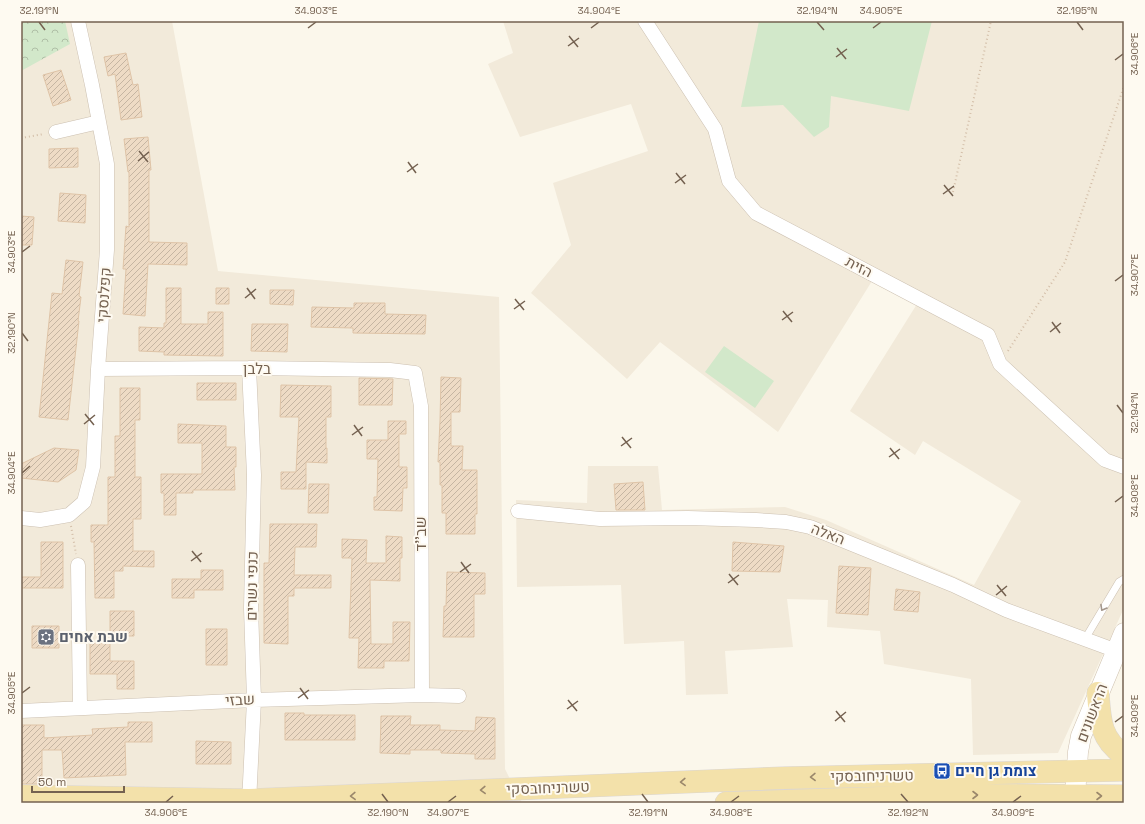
<svg xmlns="http://www.w3.org/2000/svg" width="1145" height="824" font-family="'Space Grotesk',Heebo,sans-serif">
  <style>
    .residential { fill: #f2eada }
    .green { fill: #d2e8ca }
    .forest { fill: url(#forest-crowns) }
    .building { fill: url(#building-hatch); stroke: #dfc4a7 }
    .lines { fill: none; stroke-linecap: round; stroke-linejoin: round }
    .lane-casing { stroke: #ccc0b1; stroke-width: 8 }
    .street-casing { stroke: #ccc0b1; stroke-width: 15 }
    .secondary-casing { stroke: #cfc1af; stroke-width: 21 }
    .primary-casing { stroke: #dbd6d2; stroke-width: 23 }
    .path { stroke: #d3bea8; stroke-width: 2; stroke-dasharray: 1 3; stroke-linecap: butt }
    .lane { stroke: #fff; stroke-width: 7 }
    .street { stroke: #fff; stroke-width: 14 }
    .secondary { stroke: #fff; stroke-width: 20 }
    .primary { stroke: #f3e1aa; stroke-width: 22 }
    .oneway { stroke: #a5988d }
    .oneway2 { stroke: #9a876b }
    .ticks { fill: none; stroke: #746150; stroke-width: 1.5 }
    .labels { text-anchor: middle; stroke-width: 4; stroke-linejoin: round; paint-order: stroke }
    .street-label { font-size: 15px; fill: #746150; stroke: #fefaf1 }
    .worship-label { font-size: 15px; font-weight: bold; fill: #5b616d; stroke: #fefaf1; text-anchor: start }
    .transit-label { font-size: 15px; font-weight: bold; fill: #164399; stroke: #fefaf1; text-anchor: start }
    .neatline { fill: none; stroke: #746150; stroke-width: 1.5 }
    .ticks-label { font-size: 10px; text-anchor: middle; fill: #746150 }
  </style>
  <defs>
    <pattern id="forest-crowns" width="20" height="18" patternUnits="userSpaceOnUse"><rect width="20" height="18" fill="#d2e8ca"/><path d="M2 6a3 3 0 1 1 6 0M12 15a3 3 0 1 1 6 0" fill="none" stroke="#afbfa6"/></pattern>
    <pattern id="building-hatch" width="6" height="6" patternUnits="userSpaceOnUse"><rect width="6" height="6" fill="#eedbc5"/><path d="M-1 1l2-2M0 6l6-6M5 7l2-2" fill="none" stroke="#c5b5a2"/></pattern>
  </defs>
  <rect width="100%" height="100%" fill="#fbf7eb"/>
  <path class="residential" d="M21,21H172L218,271L499,297L505,769L522,803H21Z
    M503,21H1124V608L1058,753L973,755L971,679L884,664L880,631L827,627L828,600L787,599L793,647L725,651L728,694L686,695L684,641L624,644L621,585L517,587L516,500L587,503L588,466H658L662,510L785,507L826,520L974,585L1021,501L923,441L915,455L850,411L917,304L872,281L778,432L660,342L627,379L531,293L571,245L553,183L648,151L631,104L520,137L488,64L513,53Z"/>
  <path class="green" d="M759,21H932L909,111L831,96L829,127L814,137L783,105L741,107Z
    M724,346L774,381L755,408L705,372Z"/>
  <path class="forest" d="M21,21H65L70,44L21,71Z"/>
  <path class="building" d="M126,53L133,85L138,84L142,117L121,120L115,74L108,76L104,57Z
    M61,70L71,100L53,106L43,75Z
    M148,137L151,170H149V242L187,243V265L148,264L145,316L123,314L126,269H123L126,226L129,227V172H128L124,139Z
    M78,148V167L49,168V149Z
    M60,193L86,195L85,223L58,221Z
    M21,216L34,217L32,245H21Z
    M66,260L83,262L79,296L81,297L78,321H79L68,420L39,417L52,293L62,294Z
    M166,288H181V324H208V312H223V356L164,355V352L139,351V327L164,328V323H166Z
    M216,288H229V304H216Z
    M270,290H294L293,305L270,304Z
    M354,303H385V314L426,315L425,334L353,333V328L311,327L312,307L354,308Z
    M252,324H288L287,352L251,351Z
    M441,377L461,378L460,412H451V446H463L462,470H477V514H475V534H446V513H442V485H440V462H438L440,421Z
    M359,378L393,379L392,405H359Z
    M197,383H236V400H197Z
    M281,385L331,386V417H326V448H327V463L306,462V489H281V472H296L299,417H280Z
    M120,388H140V420H135V477H141V519H133V551H154V567L123,566V571H114V598H95L94,542H91V525H108V477H115V436H120Z
    M388,421H406V434H399V467H407V488H403L402,511L374,510V497H377L378,459H367V440H388Z
    M178,424L226,426V447H236V467H234L235,490H193V493H176V515H164V493H161V474H202V443H178Z
    M54,448L79,450L76,470L58,482L21,478V464Z
    M643,482L645,510H616L614,484Z
    M309,484H329L328,513H308Z
    M270,524H317L316,547H295L294,575H331V588H294V596H288V644L264,643V563H269Z
    M386,536L402,537V558H400V581L370,580L371,644H393V622H410L409,661H384V668H358L359,638H349L352,558H342V539L367,540L366,563H386Z
    M41,542H63V588H21V577H41Z
    M733,542L784,546L780,572L732,571Z
    M839,566L871,568L868,615L836,613Z
    M201,570H223V590H194V598H172V579H201Z
    M447,572L485,573V594H474V637H443L444,606H446Z
    M896,589L920,592L918,612L894,610Z
    M110,611H134V636H110Z
    M32,626H59V648H32Z
    M206,629H227V665H206Z
    M90,643H110V661H134V689H117V674H90Z
    M285,713H304V715H355V740H285Z
    M381,716H411L410,725H440V730L475,731L476,717L495,718V759H475V754L441,753V750H410V754L380,753Z
    M128,722H152V742H125L126,775L64,778L62,750H42V784H21V725H44V738L93,735L92,729L128,727Z
    M196,741L231,742V764H196Z"/>
  <g class="lines">
    <g class="lane-casing">
      <path id="lane" d="M1085,639L1119,582L1124,579"/>
    </g>
    <g class="street-casing">
      <path id="street" d="M645,21L715,129L729,181L756,213L988,335L1000,364L1105,460L1124,467
        M56,132L99,122
        M249,368L254,475L251,608L254,700L249,803
        M98,369L249,368L390,370L415,373L421,406L422,695
        M518,511L600,519L688,518L756,520L786,522L810,527L953,585L1006,610L1117,651
        M21,518L40,520L69,515L84,502L93,467L98,369L107,250V164L92,85L78,21
        M78,565L80,708
        M21,711L254,700L422,695L459,696"/>
    </g>
    <g class="secondary-casing">
      <path id="secondary" d="M1075,796L1078,752L1081,736L1124,633"/>
    </g>
    <g class="primary-casing">
      <path id="primary" d="M1098,693C1100,720 1100,739 1124,755
        M21,796L249,800L783,778L1124,770
        M726,803L971,795L1124,796"/>
    </g>
    <path class="path" d="M21,138L44,134
      M953,192L991,21
      M1008,351L1065,262L1124,86
      M71,526L76,554"/>
    <use href="#lane" class="lane"/>
    <use href="#street" class="street"/>
    <use href="#secondary" class="secondary"/>
    <use href="#primary" class="primary"/>
  </g>
  <defs><path id="oneway-chevron" d="M-2-3.5L2.5 0L-2 3.5" fill="none" stroke-width="1.6" stroke-linecap="round" stroke-linejoin="round"/></defs>
  <use class="oneway" href="#oneway-chevron" transform="translate(1103 608) rotate(120)"/>
  <g class="oneway2">
    <use href="#oneway-chevron" transform="translate(813 777) rotate(179)"/>
    <use href="#oneway-chevron" transform="translate(683 782) rotate(178)"/>
    <use href="#oneway-chevron" transform="translate(483 790) rotate(178)"/>
    <use href="#oneway-chevron" transform="translate(975 795)"/>
    <use href="#oneway-chevron" transform="translate(353 796) rotate(178)"/>
    <use href="#oneway-chevron" transform="translate(1099 796)"/>
  </g>
  <path class="ticks" d="M39,22L45,30M817,22L824,30M1077,22L1083,30M308,28L316,22M591,28L599,22M873,28L881,22M569,36L578,47M568,46L579,38M837,48L846,59M836,57L847,49M1115,60L1123,54M139,151L148,162M138,161L149,152M408,162L416,173M407,172L418,164M676,173L685,184M675,183L686,175M944,185L953,196M943,194L954,186M22,252L30,246M1115,281L1123,275M247,288L255,299M245,298L256,289M515,299L524,310M514,309L525,301M783,311L792,322M782,320L793,312M1052,322L1060,333M1050,332L1061,323M22,333L28,341M1117,405L1123,413M85,414L94,425M84,424L95,415M354,425L362,436M352,435L363,427M622,437L631,448M621,446L632,438M890,448L899,459M889,457L900,449M22,473L30,466M1115,502L1123,496M192,551L201,562M191,561L202,553M461,562L469,573M460,572L471,564M729,574L738,585M728,583L739,575M997,585L1006,596M996,595L1007,586M300,688L308,699M22,693L30,687M298,698L309,690M568,700L577,711M567,709L578,701M836,711L845,722M835,721L846,712M1115,722L1123,716M382,794L388,802M642,794L648,802M901,794L908,802M166,802L173,796M448,802L456,796M731,802L739,796M1013,802L1021,796"/>
  <defs>
    <g id="synagogue-square" transform="scale(0.9)"><rect x="-9" y="-9" width="18" height="18" rx="4" fill="#6b7280" stroke="#fefaf1"/><path d="M0-6.5L5.6 3.2H-5.6ZM0 6.5L5.6-3.2H-5.6Z" fill="#fff"/></g>
    <g id="bus-square" transform="scale(0.9)"><rect x="-9" y="-9" width="18" height="18" rx="4" fill="#1a4fb4" stroke="#fefaf1"/><path d="M-5-6H5V4H4V6H2V4H-2V6H-4V4H-5ZM-3.5-4V0h7V-4ZM-3.5 1.2v1.5H-2V1.2ZM2 1.2v1.5H3.5V1.2Z" fill="#fff"/></g>
  </defs>
  <g fill-rule="evenodd">
    <use href="#synagogue-square" x="46" y="637"/>
    <use href="#bus-square" x="942" y="771"/>
  </g>
  <g class="labels">
    <g class="street-label">
      <text transform="translate(859 267) rotate(28)" y="5">הזית</text>
      <text transform="translate(104 295) rotate(-86)" y="5">קפלנסקי</text>
      <text x="257" y="374">בלבן</text>
      <text transform="translate(421 534) rotate(-90)" y="5">שב''ד</text>
      <text transform="translate(828 534) rotate(21)" y="5">האלה</text>
      <text transform="translate(252 586) rotate(-89)" y="5">כנפי נשרים</text>
      <text transform="translate(240 700) rotate(-3)" y="5">שבזי</text>
      <text transform="translate(1092 713) rotate(-69)" y="5">הראשונים</text>
      <text transform="translate(872 776) rotate(-1)" y="5">טשרניחובסקי</text>
      <text transform="translate(548 788) rotate(-2)" y="5">טשרניחובסקי</text>
    </g>
    <g class="worship-label">
      <text x="59" y="642">שבת אחים</text>
    </g>
    <g class="transit-label">
      <text x="955" y="776">צומת גן חיים</text>
    </g>
  </g>
  <rect width="1145" height="824" fill="none" stroke="#fefaf1" stroke-width="44"/>
  <path d="M32 786v6h92v-6" fill="none" stroke="#746150" stroke-width="2"/>
  <text x="38" y="786" font-size="12" fill="#746150" stroke="#fefaf1" stroke-width="3" paint-order="stroke">50 m</text>
  <rect x="22" y="22" width="1101" height="780" class="neatline"/>
  <g class="ticks-label">
    <text x="39" y="14">32.191°N</text>
    <text x="316" y="14">34.903°E</text>
    <text x="599" y="14">34.904°E</text>
    <text x="817" y="14">32.194°N</text>
    <text x="881" y="14">34.905°E</text>
    <text x="1077" y="14">32.195°N</text>
    <text transform="translate(1134 54) rotate(-90)" y="4">34.906°E</text>
    <text transform="translate(11 252) rotate(-90)" y="4">34.903°E</text>
    <text transform="translate(1134 275) rotate(-90)" y="4">34.907°E</text>
    <text transform="translate(11 333) rotate(-90)" y="4">32.190°N</text>
    <text transform="translate(1134 413) rotate(-90)" y="4">32.194°N</text>
    <text transform="translate(11 473) rotate(-90)" y="4">34.904°E</text>
    <text transform="translate(1134 496) rotate(-90)" y="4">34.908°E</text>
    <text transform="translate(11 693) rotate(-90)" y="4">34.905°E</text>
    <text transform="translate(1134 716) rotate(-90)" y="4">34.909°E</text>
    <text x="166" y="816">34.906°E</text>
    <text x="388" y="816">32.190°N</text>
    <text x="448" y="816">34.907°E</text>
    <text x="648" y="816">32.191°N</text>
    <text x="731" y="816">34.908°E</text>
    <text x="908" y="816">32.192°N</text>
    <text x="1013" y="816">34.909°E</text>
  </g>
</svg>
